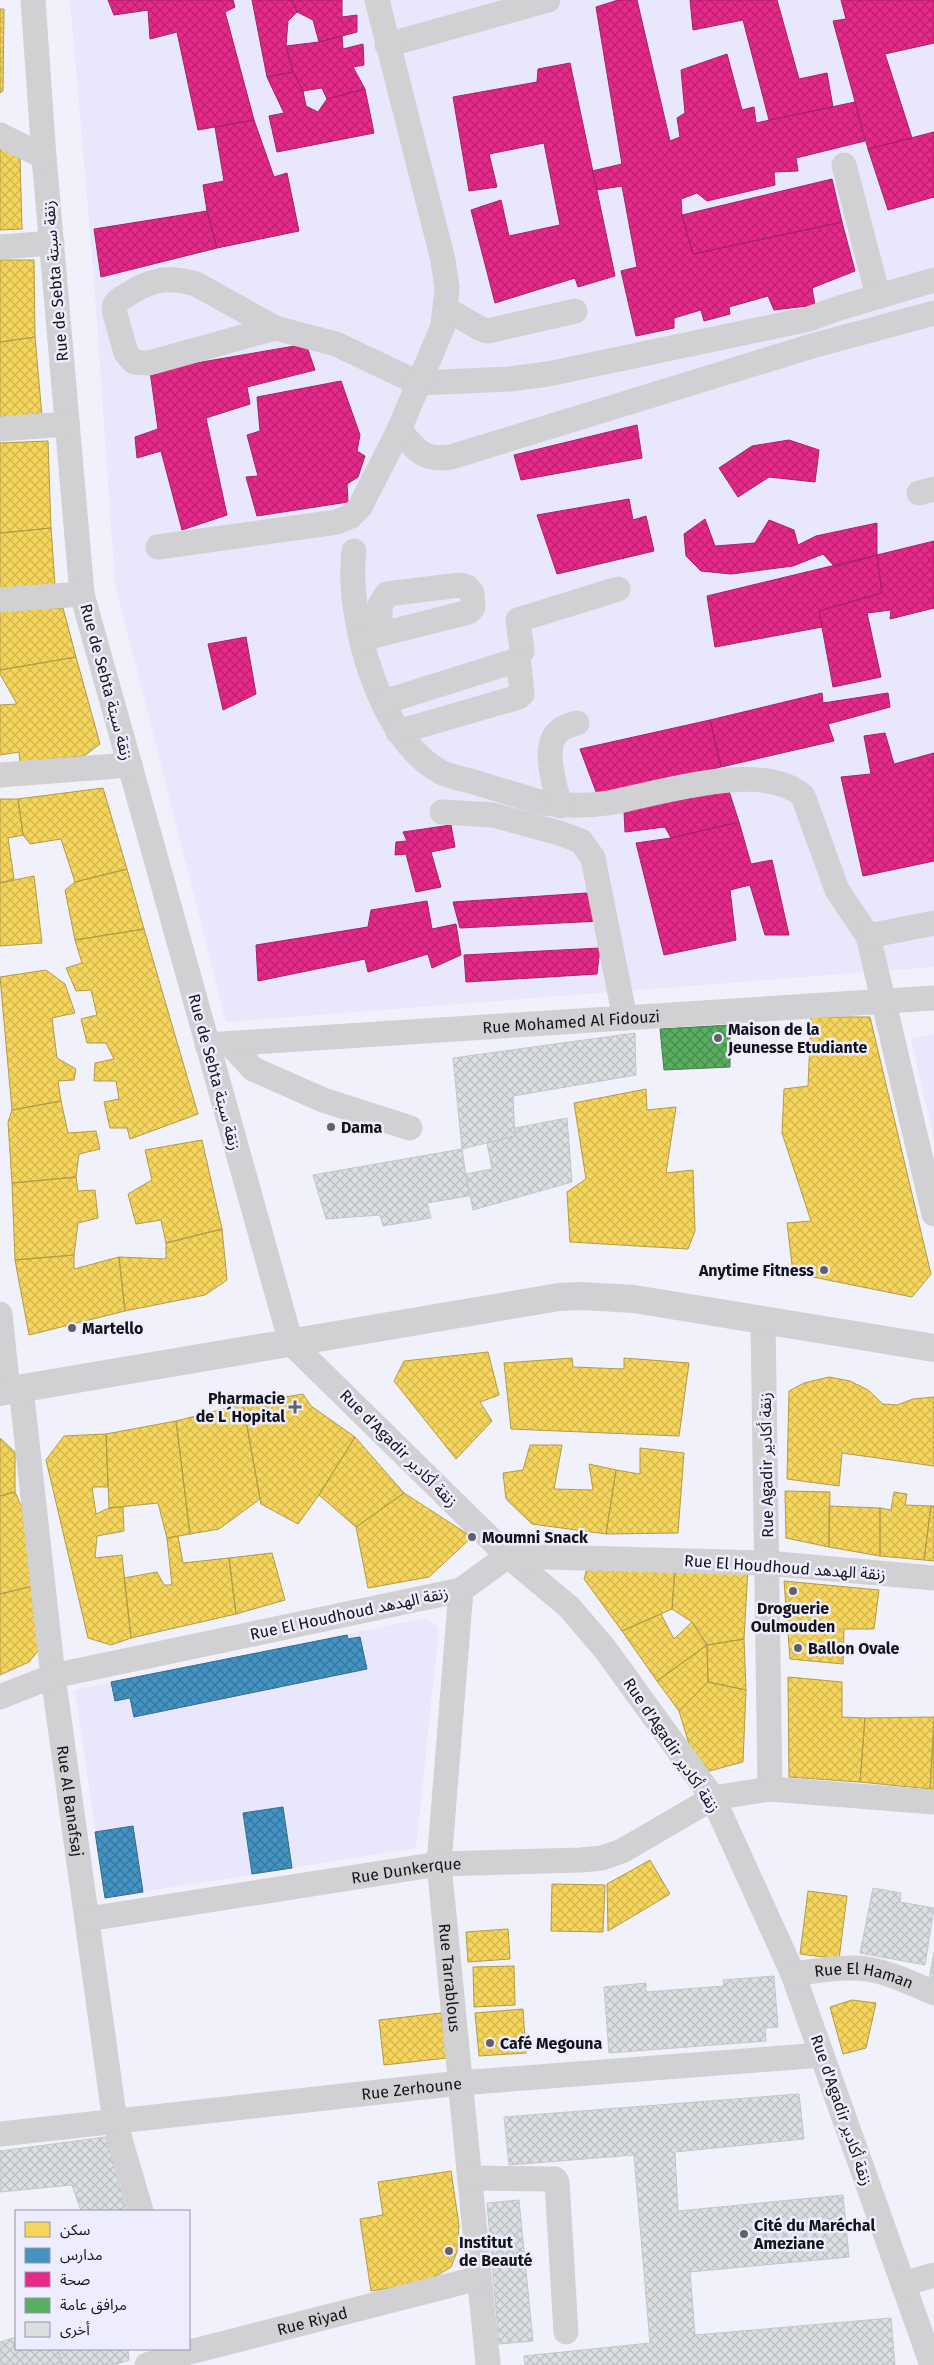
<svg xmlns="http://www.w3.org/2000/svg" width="934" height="2365" font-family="'Fira Sans','Noto Sans Arabic',sans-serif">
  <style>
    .built { fill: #e8e7fc }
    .homes { fill: url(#homes-cross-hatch); stroke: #b29b48 }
    .schools { fill: url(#schools-cross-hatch); stroke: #356d90 }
    .health { fill: url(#health-cross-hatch); stroke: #a72268 }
    .public { fill: url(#public-cross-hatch); stroke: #45804c }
    .building { fill: url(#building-cross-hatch); stroke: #c3c7ca }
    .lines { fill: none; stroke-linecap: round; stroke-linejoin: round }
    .minor { stroke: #d1d1d3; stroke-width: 25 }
    .major { stroke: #d1d1d3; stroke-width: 28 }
    .poi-dot { fill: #616169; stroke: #ededff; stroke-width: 2 }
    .labels { text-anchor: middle; stroke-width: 5; stroke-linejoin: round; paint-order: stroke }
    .street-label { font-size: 16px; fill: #13131a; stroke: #ededff }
    .poi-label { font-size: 16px; font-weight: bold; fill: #13131a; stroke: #ededff; text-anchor: start }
  </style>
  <defs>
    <pattern id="homes-cross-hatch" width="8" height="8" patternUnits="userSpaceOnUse" patternTransform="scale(1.25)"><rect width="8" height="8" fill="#f6d55c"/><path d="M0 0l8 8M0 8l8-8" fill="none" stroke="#d2b64f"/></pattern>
    <pattern id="schools-cross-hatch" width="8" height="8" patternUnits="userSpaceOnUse" patternTransform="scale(1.25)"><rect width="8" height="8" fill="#4393c3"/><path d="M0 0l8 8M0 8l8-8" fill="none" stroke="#37779e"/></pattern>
    <pattern id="health-cross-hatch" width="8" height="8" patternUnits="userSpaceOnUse" patternTransform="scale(1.25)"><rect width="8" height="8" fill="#e7298a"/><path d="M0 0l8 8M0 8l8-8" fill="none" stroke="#ba2270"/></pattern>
    <pattern id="public-cross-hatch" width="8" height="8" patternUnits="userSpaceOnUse" patternTransform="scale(1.25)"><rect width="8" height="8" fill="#5aae61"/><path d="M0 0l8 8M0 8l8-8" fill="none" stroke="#498c4f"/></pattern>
    <pattern id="building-cross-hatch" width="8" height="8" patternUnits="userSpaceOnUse" patternTransform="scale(1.25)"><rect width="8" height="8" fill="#dadfe1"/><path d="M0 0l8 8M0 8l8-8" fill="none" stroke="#babec0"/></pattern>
  </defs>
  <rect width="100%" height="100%" fill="#f1f1fb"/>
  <path class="built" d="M70,0H934V967L226,1022L115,583L94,279Z
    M934,1034V1140L911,1039Z
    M426,1618L439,1628L416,1848L105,1898L75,1690Z"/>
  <path class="homes" d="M0,9H4L3,91L0,93Z
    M0,147L20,158L22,229L0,230Z
    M0,260H34L35,337L0,342Z
    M35,337L42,416L0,417V342Z
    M48,441L51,528L0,533V443Z
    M51,528L55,585L0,589V533Z
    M63,608L76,657L0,670V609Z
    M76,657L100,744L84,756L20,762L19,752L0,755V705L17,704L0,674V670Z
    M103,788L127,869L75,882L61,839L30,844L23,835L18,799Z
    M0,799H18L23,835L8,838L14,879L0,883Z
    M127,869L144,929L75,940L65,890L75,882Z
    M34,876L42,943L0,946V883Z
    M144,929L198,1114L130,1139L127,1128H110L104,1102L119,1099L116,1081H94L95,1063L114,1059L106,1043H87L81,1019L97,1015L91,990L76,991L66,968L82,963L75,940Z
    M46,970L65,984L75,1013L52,1018L57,1058L76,1069L74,1080L58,1081L61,1101L12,1110L0,977Z
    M811,1017H870L931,1274L912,1297L793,1273L787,1223L811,1221L782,1133L784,1089L808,1086Z
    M646,1089L647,1110L676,1107L666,1173L693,1170L695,1231L688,1249L570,1242L567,1192L586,1179L574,1103Z
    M61,1101L68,1133L96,1131L100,1149L79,1154L76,1177L12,1183L8,1122L12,1110Z
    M202,1140L222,1229L166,1243L161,1220L136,1224L128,1194L152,1180L145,1150Z
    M76,1177L78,1191L95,1190L98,1218L78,1223L74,1255L15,1260L12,1183Z
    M222,1229L227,1280L205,1295L125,1311L119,1257L166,1259V1243Z
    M74,1255V1269L119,1257L125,1311L29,1335L15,1260Z
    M488,1352L499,1395L480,1402L492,1421L456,1459L394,1381L404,1361Z
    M572,1358L573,1367L624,1369V1358L689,1363L679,1436L511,1429L504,1363Z
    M829,1377L850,1381L868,1390L883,1404L897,1405L913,1399L934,1397V1466L842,1453L839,1486L787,1479L789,1391L804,1383Z
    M303,1394L311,1406L355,1437L319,1495L298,1524L261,1504L243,1404Z
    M243,1404L260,1499L219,1529L190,1534L176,1421Z
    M176,1421L190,1534L167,1538L158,1503L109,1508L106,1434Z
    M106,1434L108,1487H92L96,1514L109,1508L123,1507L124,1531L97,1536L95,1558L122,1555L131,1638L111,1645L88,1638L46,1460L64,1436Z
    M355,1437L404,1493L356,1527L319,1495Z
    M0,1438L15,1452V1492L0,1496Z
    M530,1445H562L554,1489L593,1490L589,1464L616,1470L606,1534L532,1524L506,1499L503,1473L523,1470Z
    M640,1448L684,1453L678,1533L606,1534L616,1470L640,1474Z
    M785,1491L830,1492L829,1547L786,1538Z
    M15,1492L25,1514L38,1585L0,1594V1496Z
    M894,1492L907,1494L905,1505L931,1506L924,1560L880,1556V1508L891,1510Z
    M404,1493L472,1537L429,1577L368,1588L356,1527Z
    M829,1506L880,1508V1556L829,1547Z
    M931,1506H934V1561L924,1560Z
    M178,1536L183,1563L229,1558L236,1614L131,1638L124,1578L157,1572L164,1585H172L167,1538Z
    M272,1553L285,1600L236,1614L229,1558Z
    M588,1565L675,1568L672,1609L622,1631L584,1579Z
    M748,1567L744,1639L707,1645L692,1622L672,1609L675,1568Z
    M784,1581L879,1590L874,1629H844L843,1664L790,1659Z
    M38,1585L41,1647L29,1662L0,1675V1594Z
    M661,1614L674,1639L692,1622L707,1645L657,1681L622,1631Z
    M744,1639L746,1690L708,1682L707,1645Z
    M707,1645L708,1682L679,1711L657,1681Z
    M788,1677L842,1682V1717L865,1718L860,1782L789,1777Z
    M708,1682L746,1690L743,1762L698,1774L679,1711Z
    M934,1717L930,1789L860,1782L865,1718Z
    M934,1730V1790L930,1789Z
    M650,1860L670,1894L608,1931L607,1884Z
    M552,1884L605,1885L603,1932L551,1931Z
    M808,1891L847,1896L839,1959L800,1954Z
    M508,1929L510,1959L468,1962L466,1932Z
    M514,1966L515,2005L474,2007L473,1967Z
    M852,2000L876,2003L866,2048L843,2054L830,2007Z
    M523,2009L526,2053L479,2056L475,2013Z
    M441,2013L447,2058L384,2065L379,2020Z
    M451,2171L459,2225L457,2252L451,2267L425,2283L371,2291L360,2219L383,2215L378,2182Z"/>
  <path class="schools" d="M347,1635L348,1639L360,1637L367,1669L134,1717L130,1698L115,1701L111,1682Z
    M283,1807L292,1868L252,1874L243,1813Z
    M133,1826L143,1892L105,1898L95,1832Z"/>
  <path class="health" d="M108,0H233L235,7L225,12L254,120L198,130L177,32L150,39L148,10L114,15Z
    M252,0H292L297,12L288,21L286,46L293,72L267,77Z
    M292,0H342V17L357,15V32L319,42L313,20L297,12Z
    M618,0H637L670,141L680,137L677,118L685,113L681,70L727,54L742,110L754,107L756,123L855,102L865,141L796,158L798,171L774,172L775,185L707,201L697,193L681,199L682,215L693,254L842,222L855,271L812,288L815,305L774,310L768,296L729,307L730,314L704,321L701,310L674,318V328L636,336L621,271L637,267L622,186L597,190L592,171L622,164L596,7Z
    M690,0H777L799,79L827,73L833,107L769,120L743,20L693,30Z
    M841,0H934V43L885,54L912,138L868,149L833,21L846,19Z
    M342,36L343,49L363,44L364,65L353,67L365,89L327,99L322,88L303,91L293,72L286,46L319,42Z
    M570,63L615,276L578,287L575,278L495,303L471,210L501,200L509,236L560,225L544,143L489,154L497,187L469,191L453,97L537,82L538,69Z
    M293,72L303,91L306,106L318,112L327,99L365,89L374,133L277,152L269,116L284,113L267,77Z
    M254,120L274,177L287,173L299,231L217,248L207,211L203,185L224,181L215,127Z
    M934,132V197L888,210L868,149Z
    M832,179L842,222L693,254L682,215Z
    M207,211L217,248L101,277L94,229Z
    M306,344L315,370L247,387L250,404L206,418L227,515L182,530L161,451L137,458L135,437L158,429L150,371Z
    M341,381L360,435L357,451L365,456L358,477L347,484L348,502L257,516L246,477L258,476L247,435L260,431L257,397Z
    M637,425L642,458L521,480L514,455Z
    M789,440L819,450L815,482L769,477L738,497L719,468L752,446Z
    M629,499L633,520L646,516L654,551L557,574L537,515Z
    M705,519L715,546L755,543L769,520L794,530L798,545L816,536L877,523V555L835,567L823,554L793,566L731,574L701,571L686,556L684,534Z
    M934,541V608L890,619L891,610L867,613L881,677L833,687L819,611L882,593L877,555Z
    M877,555L882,593L819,611L822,627L715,647L707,596Z
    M246,637L256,694L223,710L208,644Z
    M822,693L823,703L888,693L890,707L828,724L834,741L721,767L710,720Z
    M710,720L721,767L598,797L580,749Z
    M885,733L894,764L934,753V861L863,876L841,777L871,774L864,736Z
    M728,788L739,822L671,838L665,827L625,832L624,811Z
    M739,822L751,864L772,860L789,935H765L750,885L730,890L736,940L664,955L636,843L671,838Z
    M451,825L455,847L431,852L441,887L416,892L406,854L395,855L396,842L407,841L403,832Z
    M587,893L601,921L460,928L453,902Z
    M427,901L432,929L456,924L461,955L432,968L428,954L368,972L365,959L258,981L256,945L368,927L371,910Z
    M600,948L597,974L466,982L464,955Z"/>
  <path class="public" d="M730,1025V1067L664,1070L660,1029Z"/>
  <path class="building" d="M635,1033L636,1075L513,1096L515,1136L462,1149L453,1058Z
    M567,1118L572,1182L473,1210L466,1174L492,1169L487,1143L515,1136V1128Z
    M462,1149L469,1196L427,1203L431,1218L383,1226L380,1215L326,1219L313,1175Z
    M873,1888L901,1893L900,1902L934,1908L925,1965L860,1953Z
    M934,1952V1981L929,1980Z
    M774,1976L778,2027L765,2028L766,2041L609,2053L604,1987L646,1983V1992L724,1986L723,1980Z
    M799,2094L804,2139L675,2152L678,2211L843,2195L849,2257L690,2272L695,2335L891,2318L895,2365H525L524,2356L650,2343L634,2155L509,2165L504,2117Z
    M106,2137L127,2211H81L72,2185L0,2192V2151Z
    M519,2200L533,2341L499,2344L487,2203Z
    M16,2337V2349H58L61,2365H0V2342Z
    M58,2349H128L129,2360L114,2365H61Z"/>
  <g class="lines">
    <g class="minor">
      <path d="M33,0L44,157L82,594L291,1343L508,1556L569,1607L605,1649L713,1798L793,1974L932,2365"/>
      <path d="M387,45L548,0"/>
      <path d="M0,135L44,157"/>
      <path d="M844,165L878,296"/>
      <path d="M0,247L52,243"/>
      <path d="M446,309L481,329L488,331L575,311"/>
      <path d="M275,328L149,363L134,362L126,353L114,310L115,304L119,300C146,282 163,274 196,284L275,328L336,344L418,383L509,379L548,374L809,319L836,309L934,280"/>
      <path d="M0,429L67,424"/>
      <path d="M399,430C417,450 422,461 451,457L812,346L934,313"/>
      <path d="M919,493L934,489"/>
      <path d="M158,547L337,522L351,516L360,507L399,430L443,326L447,288L443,260L377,0"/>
      <path d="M354,551C346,616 379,740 441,772C450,777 463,779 474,782C497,789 520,796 543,803C564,806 587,806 608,803C658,794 762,759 803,796L837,890L868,936L934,1214"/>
      <path d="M0,600L82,594"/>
      <path d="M362,639L469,612L473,607L472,593L467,587L460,585L387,594L380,605V634"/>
      <path d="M516,663L522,651L518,620L618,589"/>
      <path d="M384,702L508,663L512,662L519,665L522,694L519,697L398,732"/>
      <path d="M0,775L130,765"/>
      <path d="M560,806C555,787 541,746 559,731C564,726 570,725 577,723"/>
      <path d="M442,812L493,815L559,833L581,841L593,858L625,1018"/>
      <path d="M868,936L934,923"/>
      <path d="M230,1044L253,1069L323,1100L410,1128"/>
      <path id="s1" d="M207,1045L934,998"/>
      <path d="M0,1314L8,1391"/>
      <path d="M763,1321L770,1789"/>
      <path id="s2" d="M21,1388L53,1676L115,2122L141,2211"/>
      <path id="s3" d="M461,1590L439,1864L488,2365"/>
      <path d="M0,1697L53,1676L461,1590L508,1556L767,1563L934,1578"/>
      <path id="s4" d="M88,1919L439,1864L581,1860L602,1858L622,1851L713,1798L770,1789L934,1802"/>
      <path id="s5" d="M793,1974C817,1971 843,1966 867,1969C891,1973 913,1984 934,1993"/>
      <path id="s6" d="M0,2134L460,2083L822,2055"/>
      <path d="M470,2178L547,2179H555L557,2182L566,2332"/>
      <path d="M903,2284L934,2275"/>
      <path id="s7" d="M147,2365L182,2354L479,2278"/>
    </g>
    <path class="major" d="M0,1392L559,1297L581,1296L634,1299L934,1348"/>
  </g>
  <g class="poi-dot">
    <circle cx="718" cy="1038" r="5"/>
    <circle cx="331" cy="1127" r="5"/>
    <circle cx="824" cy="1270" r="5"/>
    <circle cx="72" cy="1328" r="5"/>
    <path d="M292.5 1399.5h5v5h5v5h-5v5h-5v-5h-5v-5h5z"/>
    <circle cx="472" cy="1537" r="5"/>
    <circle cx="793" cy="1591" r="5"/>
    <circle cx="798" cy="1648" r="5"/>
    <circle cx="490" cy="2043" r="5"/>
    <circle cx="744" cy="2234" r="5"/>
    <circle cx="449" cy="2251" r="5"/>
  </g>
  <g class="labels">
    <g class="street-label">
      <text transform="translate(55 281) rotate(-95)" y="6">Rue de Sebta زنقة سبتة</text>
      <text transform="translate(107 682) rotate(75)" y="6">Rue de Sebta زنقة سبتة</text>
      <text dy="6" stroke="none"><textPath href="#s1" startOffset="365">Rue Mohamed Al Fidouzi</textPath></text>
      <text transform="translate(215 1072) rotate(75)" y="6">Rue de Sebta زنقة سبتة</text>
      <text transform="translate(399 1448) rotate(45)" y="6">Rue d'Agadir زنقة أكادير</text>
      <text transform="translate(766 1465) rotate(-91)" y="6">Rue Agadir زنقة أكادير</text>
      <text transform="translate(785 1567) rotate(4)" y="6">Rue El Houdhoud زنقة الهدهد</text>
      <text transform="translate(349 1613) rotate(-12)" y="6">Rue El Houdhoud زنقة الهدهد</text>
      <text transform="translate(672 1745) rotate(56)" y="6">Rue d'Agadir زنقة أكادير</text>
      <text dy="6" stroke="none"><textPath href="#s2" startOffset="416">Rue Al Banafsaj</textPath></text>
      <text dy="6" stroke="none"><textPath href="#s4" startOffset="322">Rue Dunkerque</textPath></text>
      <text dy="6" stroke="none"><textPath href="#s3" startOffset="389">Rue Tarrablous</textPath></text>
      <text dy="6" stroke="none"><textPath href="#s5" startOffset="72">Rue El Haman</textPath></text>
      <text dy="6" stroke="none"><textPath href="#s6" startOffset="414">Rue Zerhoune</textPath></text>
      <text transform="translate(842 2110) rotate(71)" y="6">Rue d'Agadir زنقة أكادير</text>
      <text dy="6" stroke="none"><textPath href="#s7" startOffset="171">Rue Riyad</textPath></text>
    </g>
    <g class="poi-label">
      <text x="728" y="1035">Maison de la<tspan x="728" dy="18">Jeunesse Etudiante</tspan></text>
      <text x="341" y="1133">Dama</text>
      <text x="814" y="1276" text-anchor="end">Anytime Fitness</text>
      <text x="82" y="1334">Martello</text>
      <text x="285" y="1404" text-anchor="end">Pharmacie<tspan x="285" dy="18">de L´Hopital</tspan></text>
      <text x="482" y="1543">Moumni Snack</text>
      <text x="793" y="1614" text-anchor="middle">Droguerie<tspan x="793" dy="18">Oulmouden</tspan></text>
      <text x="808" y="1654">Ballon Ovale</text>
      <text x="500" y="2049">Café Megouna</text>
      <text x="754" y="2231">Cité du Maréchal<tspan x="754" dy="18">Ameziane</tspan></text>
      <text x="459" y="2248">Institut<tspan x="459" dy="18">de Beauté</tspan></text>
    </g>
  </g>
  <rect x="15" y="2210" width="175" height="140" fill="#ededff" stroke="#9696a3"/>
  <rect x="25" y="2222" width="25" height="15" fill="#f6d55c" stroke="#9696a3"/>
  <text x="60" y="2235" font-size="15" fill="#13131a">سكن</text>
  <rect x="25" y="2248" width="25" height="15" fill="#4393c3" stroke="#9696a3"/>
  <text x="60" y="2260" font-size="15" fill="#13131a">مدارس</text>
  <rect x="25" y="2272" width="25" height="15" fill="#e7298a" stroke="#9696a3"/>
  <text x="60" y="2285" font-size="15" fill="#13131a">صحة</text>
  <rect x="25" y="2298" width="25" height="15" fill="#5aae61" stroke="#9696a3"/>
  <text x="60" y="2310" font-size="15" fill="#13131a">مرافق عامة</text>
  <rect x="25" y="2322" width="25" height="15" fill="#dadfe1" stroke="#9696a3"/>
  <text x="60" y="2335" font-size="15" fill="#13131a">أخرى</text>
</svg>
